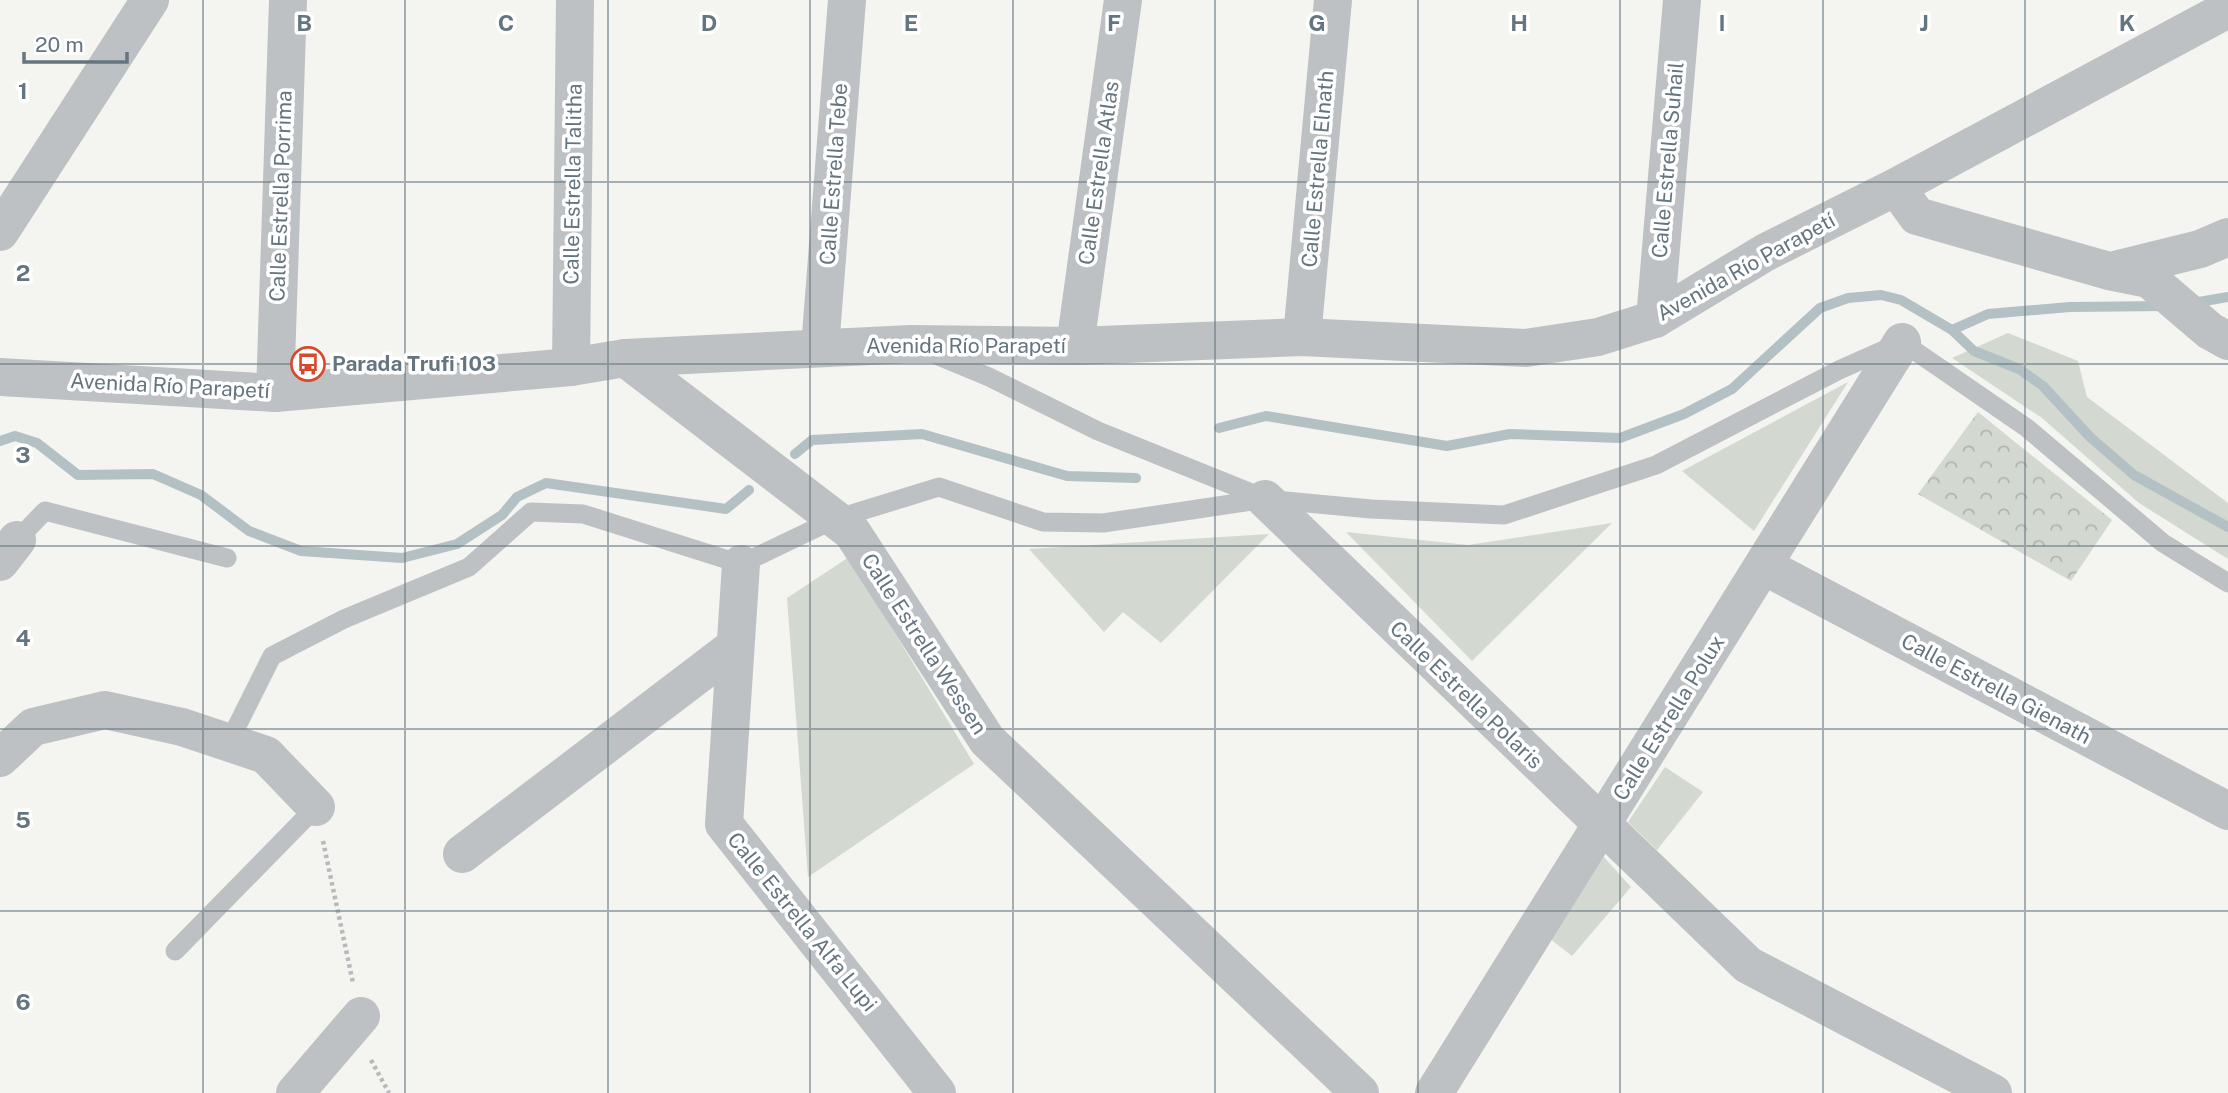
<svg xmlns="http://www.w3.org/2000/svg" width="2228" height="1093" font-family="'Public Sans',sans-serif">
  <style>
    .grass { fill: #d3d9d0 }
    .forest { fill: url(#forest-crowns) }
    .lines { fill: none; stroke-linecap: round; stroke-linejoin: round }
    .stream { stroke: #b4c1c4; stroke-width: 10 }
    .path { stroke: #b7babc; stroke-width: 4.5; stroke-dasharray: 3.5 3.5; stroke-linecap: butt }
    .service { stroke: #bdc1c4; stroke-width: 19 }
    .minor { stroke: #bdc1c4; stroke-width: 38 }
    .tertiary { stroke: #bdc1c4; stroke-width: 38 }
    .grid { fill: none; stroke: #65757f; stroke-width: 2; stroke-opacity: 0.55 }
    .labels { text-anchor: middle; stroke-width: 7; stroke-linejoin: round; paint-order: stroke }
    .street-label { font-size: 21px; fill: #65757f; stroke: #fff }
    .poi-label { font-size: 21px; font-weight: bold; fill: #65757f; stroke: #fff; text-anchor: start }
    .grid-label { font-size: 23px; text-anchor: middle; font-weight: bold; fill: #65757f; stroke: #fff; stroke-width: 7; stroke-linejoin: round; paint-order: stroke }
  </style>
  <defs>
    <pattern id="forest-crowns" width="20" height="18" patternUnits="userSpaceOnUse" patternTransform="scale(1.75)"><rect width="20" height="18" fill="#d3d9d0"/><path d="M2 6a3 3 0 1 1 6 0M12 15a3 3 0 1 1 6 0" fill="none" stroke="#afb5ae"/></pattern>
  </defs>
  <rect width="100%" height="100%" fill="#f4f4f0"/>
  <path class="grass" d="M2008,333L2078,361L2087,397L2228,503V559L2139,503L2042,418L1952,358Z
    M1848,382L1754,531L1682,471Z
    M1612,523L1472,661L1346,532L1468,545Z
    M1269,534L1161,643L1123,612L1104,632L1029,549Z
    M849,557L974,764L808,877L787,598Z
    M1665,767L1703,792L1657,850L1628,822Z
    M1603,856L1631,887L1572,956L1549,938Z"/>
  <path class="forest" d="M1978,412L2112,520L2071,581L1918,494Z"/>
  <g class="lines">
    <path class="stream" d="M2193,303L2228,297
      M1952,330L1974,351L2019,369L2043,386L2090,437L2134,475L2228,527
      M1219,428L1266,416L1447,446L1510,434L1620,438L1684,414L1732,389L1820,308L1848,298L1881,295L1901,300L1952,330L1988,314L2070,307L2166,306
      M0,441L15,436L37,443L78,475L153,474L201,495L249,531L301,551L402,558L457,544L502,515L517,497L546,483L726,509L749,490
      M795,454L812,440L922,434L1067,476L1136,478"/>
    <path class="path" d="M323,841L353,983
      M371,1060L389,1093"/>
    <path class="service" d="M936,355L989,377L1098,431L1264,498
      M11,538L17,540L45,511L227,558
      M229,742L272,656L344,619L469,567L531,512L583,514L741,564L835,519L939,487L1043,522L1103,523L1265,499L1371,509L1504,515L1656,465L1839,370L1902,342L2027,428L2163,543L2228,583
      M175,951L316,807"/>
    <path class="minor" d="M1896,187L2228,9
      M0,232L150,0
      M1655,319L1682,0
      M1302,337L1333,0
      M1075,346L1123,0
      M820,348L847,0
      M625,358L852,532L987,740L1360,1093
      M571,367L575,0
      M275,393L288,0
      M1265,499L1748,965L1993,1093
      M0,562L17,540
      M741,564L724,824L937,1093
      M1764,566L2228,811
      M0,758L33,727L105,710L182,727L266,755L316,807
      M462,854L733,648
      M295,1093L361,1016
      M1434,1093L1902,342"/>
    <path class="tertiary" d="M2115,270L2200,249L2228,237
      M0,377L275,393L571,367L625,358L911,344L1075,346L1302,337L1526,348L1598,337L1655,319L1766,252L1896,187L1917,216L2109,271L2149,279L2210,331L2228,341"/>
  </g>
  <path class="grid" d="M203,0V1093M405,0V1093M608,0V1093M810,0V1093M1013,0V1093M1215,0V1093M1418,0V1093M1620,0V1093M1823,0V1093M2025,0V1093M0,182H2228M0,364H2228M0,546H2228M0,729H2228M0,911H2228"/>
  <defs>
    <g id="bus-ring" transform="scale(1.75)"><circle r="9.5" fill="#fff" stroke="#d8482c" stroke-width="1.5"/><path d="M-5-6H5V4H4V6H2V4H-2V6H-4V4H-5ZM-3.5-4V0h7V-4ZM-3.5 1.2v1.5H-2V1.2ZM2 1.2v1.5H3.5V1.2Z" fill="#d8482c"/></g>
  </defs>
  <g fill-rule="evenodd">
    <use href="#bus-ring" x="308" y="364"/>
  </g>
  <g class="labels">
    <g class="street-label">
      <text transform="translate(1668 160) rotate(-85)" y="7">Calle Estrella Suhail</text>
      <text transform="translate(1318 169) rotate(-85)" y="7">Calle Estrella Elnath</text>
      <text transform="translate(1099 173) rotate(-82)" y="7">Calle Estrella Atlas</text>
      <text transform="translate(834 174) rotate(-86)" y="7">Calle Estrella Tebe</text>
      <text transform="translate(573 184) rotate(-89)" y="7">Calle Estrella Talitha</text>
      <text transform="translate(281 196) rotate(-88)" y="7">Calle Estrella Porrima</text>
      <text transform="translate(1746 267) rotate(-29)" y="7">Avenida Río Parapetí</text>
      <text x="966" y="353">Avenida Río Parapetí</text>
      <text transform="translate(170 386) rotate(3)" y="7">Avenida Río Parapetí</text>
      <text transform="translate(924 644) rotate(57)" y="7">Calle Estrella Wessen</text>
      <text transform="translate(1996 689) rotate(28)" y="7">Calle Estrella Gienath</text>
      <text transform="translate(1466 695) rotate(44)" y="7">Calle Estrella Polaris</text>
      <text transform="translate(1669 718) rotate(-58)" y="7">Calle Estrella Polux</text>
      <text transform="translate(802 922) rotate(51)" y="7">Calle Estrella Alfa Lupi</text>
    </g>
    <g class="poi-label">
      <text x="332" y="371">Parada Trufi 103</text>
    </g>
  </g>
  <g class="grid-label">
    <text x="304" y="31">B</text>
    <text x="506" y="31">C</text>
    <text x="709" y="31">D</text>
    <text x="911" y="31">E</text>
    <text x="1114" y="31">F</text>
    <text x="1317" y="31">G</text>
    <text x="1519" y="31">H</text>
    <text x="1722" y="31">I</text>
    <text x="1924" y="31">J</text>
    <text x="2127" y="31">K</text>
    <text x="23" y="99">1</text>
    <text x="23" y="281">2</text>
    <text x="23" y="463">3</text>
    <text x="23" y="646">4</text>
    <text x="23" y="828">5</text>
    <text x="23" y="1010">6</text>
  </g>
  <path d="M24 52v10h103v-10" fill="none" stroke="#65757f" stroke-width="3.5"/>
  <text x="35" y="52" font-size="21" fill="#65757f" stroke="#ffffff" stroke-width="5" paint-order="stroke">20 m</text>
</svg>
